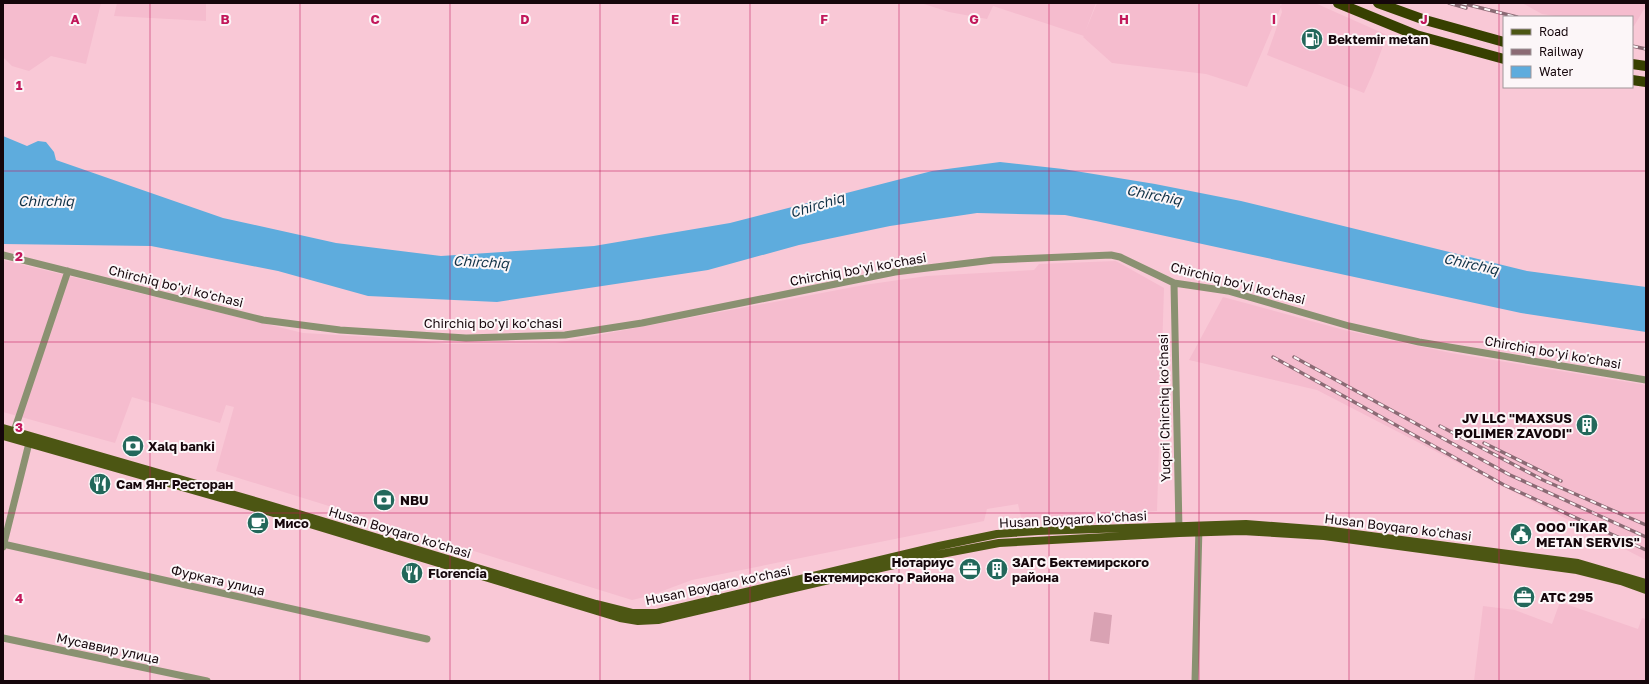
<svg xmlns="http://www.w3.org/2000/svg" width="1649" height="684" font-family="'Golos Text',sans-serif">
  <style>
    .built { fill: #f5bcce }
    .pitch { fill: #d9a2b3 }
    .water { fill: #5eacdd }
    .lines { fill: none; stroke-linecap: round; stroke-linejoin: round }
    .minor { stroke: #8a9171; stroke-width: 7 }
    .major { stroke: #4c5613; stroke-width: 8 }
    .highway { stroke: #374000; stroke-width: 10 }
    .rail-casing { stroke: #8b6a74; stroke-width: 3.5 }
    .rail { stroke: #fcf6f8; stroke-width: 2; stroke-dasharray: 6; stroke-linecap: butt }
    .grid { fill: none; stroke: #c2185b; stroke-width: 1; stroke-opacity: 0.55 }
    .labels { text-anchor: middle; stroke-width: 4; stroke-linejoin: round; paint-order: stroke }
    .poi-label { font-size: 13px; font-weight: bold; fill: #15060b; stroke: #fcf6f8; text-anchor: start }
    .street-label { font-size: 13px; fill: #15060b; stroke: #fcf6f8 }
    .water-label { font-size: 14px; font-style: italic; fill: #0f3146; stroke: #fcf6f8 }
    .grid-label { font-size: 13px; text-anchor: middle; font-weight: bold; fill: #c2185b; stroke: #fcf6f8; stroke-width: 4; stroke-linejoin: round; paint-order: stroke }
  </style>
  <rect width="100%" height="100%" fill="#f9c8d6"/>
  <path class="built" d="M3,3H101L86,64L51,56L29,71L12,66L3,57Z
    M117,3H206V21L114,16Z
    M921,3H1096L1085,32L1097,3H1279L1281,6L1282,3H1315L1387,35L1373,73L1364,93L1267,55L1282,12L1281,7L1247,87L1206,74L1112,63L1083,37L1084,36L993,6L987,19L949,12Z
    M1522,3H1646V10L1644,9L1634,26H1632V17H1562L1542,14Z
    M3,260L303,333L405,339L447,344L556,343L864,285L927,276L1034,270L1039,264L1116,261L1164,288L1157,511L1053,519L1021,517L1018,504L987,509L984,521L692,580L649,596L632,600L216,471L234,407L226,405L220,423L132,397L115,443L3,412Z
    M1223,297L1344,330L1451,353L1646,385V560L1317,390L1189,360Z
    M1560,602L1638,629L1642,618L1646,619V681H1474L1483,606L1515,610L1552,624Z"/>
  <path class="pitch" d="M1094,612L1112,615L1109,644L1090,641Z"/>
  <path class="water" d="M3,136L27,146L38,141L46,142L54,152L56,160L223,218L336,243L441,256L594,246L730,223L932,171L1000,162L1063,169L1155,184L1241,201L1527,271L1646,287V332L1521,313L1096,221L1065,215L977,213L890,226L799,245L708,270L497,302L368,296L278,271L151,246L3,244Z"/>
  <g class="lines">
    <path class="minor" d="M3,255L263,320L340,330L466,338L565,335L642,323L895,272L993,260L1111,255L1120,257L1174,283L1228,291L1349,326L1419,342L1646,380
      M1174,283L1179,530
      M12,437L68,271
      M3,544L427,639
      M3,547L30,439
      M3,638L207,681
      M1195,681L1199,527"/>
    <path class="major" d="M3,428L269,505L596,604L632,613H657L939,546L997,534L1038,531L1246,524L1325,530L1578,563L1646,583
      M3,436L270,512L620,618L638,621L658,620L941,554L999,543L1179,533L1242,531L1324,536L1577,570L1621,581L1646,590"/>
    <path class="highway" d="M1338,3L1416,35L1504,59
      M1378,3L1425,20L1504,42
      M1632,64L1646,66
      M1632,80L1646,82"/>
    <g class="rail-casing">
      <path id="rail" d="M1449,3L1466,8
        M1461,3L1517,17
        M1632,46L1646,49
        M1273,357L1504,485L1646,550
        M1294,357L1510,475L1646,537
        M1440,426L1543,480L1646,525
        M1484,443L1561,481"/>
    </g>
    <use href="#rail" class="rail"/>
  </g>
  <path class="grid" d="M150,3V681M300,3V681M450,3V681M600,3V681M750,3V681M899,3V681M1049,3V681M1199,3V681M1349,3V681M1499,3V681M3,171H1646M3,342H1646M3,513H1646"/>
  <defs>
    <g id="fuel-disc" transform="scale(1.15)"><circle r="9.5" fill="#23685b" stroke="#fcf6f8"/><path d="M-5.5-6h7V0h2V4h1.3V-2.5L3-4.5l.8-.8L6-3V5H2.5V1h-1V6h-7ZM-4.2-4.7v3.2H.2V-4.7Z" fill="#fff"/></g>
    <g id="building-disc" transform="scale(1.15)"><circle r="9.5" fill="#23685b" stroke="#fcf6f8"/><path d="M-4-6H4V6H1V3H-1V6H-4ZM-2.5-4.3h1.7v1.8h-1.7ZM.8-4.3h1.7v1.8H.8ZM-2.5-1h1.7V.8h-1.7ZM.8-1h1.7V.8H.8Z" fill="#fff"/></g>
    <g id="bank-disc" transform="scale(1.15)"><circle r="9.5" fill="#23685b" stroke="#fcf6f8"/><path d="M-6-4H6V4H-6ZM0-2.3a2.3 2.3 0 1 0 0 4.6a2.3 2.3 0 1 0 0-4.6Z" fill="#fff"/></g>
    <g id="restaurant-disc" transform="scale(1.15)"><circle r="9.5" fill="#23685b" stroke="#fcf6f8"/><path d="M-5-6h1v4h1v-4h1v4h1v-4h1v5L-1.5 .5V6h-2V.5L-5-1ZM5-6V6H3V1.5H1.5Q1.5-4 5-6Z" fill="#fff"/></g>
    <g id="cafe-disc" transform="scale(1.15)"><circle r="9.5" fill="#23685b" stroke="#fcf6f8"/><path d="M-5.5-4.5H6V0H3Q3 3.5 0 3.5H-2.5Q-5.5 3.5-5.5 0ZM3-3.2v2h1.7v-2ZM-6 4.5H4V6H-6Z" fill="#fff"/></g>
    <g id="civic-disc" transform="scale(1.15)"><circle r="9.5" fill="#23685b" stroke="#fcf6f8"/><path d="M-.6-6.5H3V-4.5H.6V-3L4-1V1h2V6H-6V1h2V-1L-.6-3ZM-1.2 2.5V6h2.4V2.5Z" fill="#fff"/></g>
    <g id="office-disc" transform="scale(1.15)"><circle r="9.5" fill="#23685b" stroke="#fcf6f8"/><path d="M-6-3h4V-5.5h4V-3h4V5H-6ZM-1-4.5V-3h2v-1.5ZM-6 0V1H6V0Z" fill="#fff"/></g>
  </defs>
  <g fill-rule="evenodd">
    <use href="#fuel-disc" x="1312" y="39"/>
    <use href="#building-disc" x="1587" y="425"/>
    <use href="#bank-disc" x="133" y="446"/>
    <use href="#restaurant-disc" x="100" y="484"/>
    <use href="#bank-disc" x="384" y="500"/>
    <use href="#cafe-disc" x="258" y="523"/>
    <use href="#civic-disc" x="1521" y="534"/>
    <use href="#office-disc" x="970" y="569"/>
    <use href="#building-disc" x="997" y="569"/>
    <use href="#restaurant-disc" x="412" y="573"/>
    <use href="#office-disc" x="1524" y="597"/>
  </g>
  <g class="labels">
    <g class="poi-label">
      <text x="1328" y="44">Bektemir metan</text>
      <text x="1572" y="423" text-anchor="end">JV LLC "MAXSUS<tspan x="1572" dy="15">POLIMER ZAVODI"</tspan></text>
      <text x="148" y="451">Xalq banki</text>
      <text x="116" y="489">Сам Янг Ресторан</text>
      <text x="400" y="505">NBU</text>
      <text x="274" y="528">Мисо</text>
      <text x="1536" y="532">OOO "IKAR<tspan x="1536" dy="15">METAN SERVIS"</tspan></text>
      <text x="954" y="567" text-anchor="end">Нотариус<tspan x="954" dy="15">Бектемирского Района</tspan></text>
      <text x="1012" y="567">ЗАГС Бектемирского<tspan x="1012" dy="15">района</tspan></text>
      <text x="428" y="578">Florencia</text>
      <text x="1540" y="602">ATC 295</text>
    </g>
    <g class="street-label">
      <text transform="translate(858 269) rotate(-10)" y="5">Chirchiq bo'yi ko'chasi</text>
      <text transform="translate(1238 283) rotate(14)" y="5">Chirchiq bo'yi ko'chasi</text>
      <text transform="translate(176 286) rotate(14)" y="5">Chirchiq bo'yi ko'chasi</text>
      <text x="493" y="328">Chirchiq bo'yi ko'chasi</text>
      <text transform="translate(1553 352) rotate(10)" y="5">Chirchiq bo'yi ko'chasi</text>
      <text transform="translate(1164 408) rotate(-91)" y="5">Yuqori Chirchiq ko'chasi</text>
      <text transform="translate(1073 519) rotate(-3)" y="5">Husan Boyqaro ko'chasi</text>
      <text transform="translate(1398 527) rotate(7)" y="5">Husan Boyqaro ko'chasi</text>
      <text transform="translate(400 532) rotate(17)" y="5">Husan Boyqaro ko'chasi</text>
      <text transform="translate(218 580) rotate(13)" y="5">Фурката улица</text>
      <text transform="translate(718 585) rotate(-12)" y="5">Husan Boyqaro ko'chasi</text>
      <text transform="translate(108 648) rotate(12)" y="5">Мусаввир улица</text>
    </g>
    <g class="water-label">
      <text transform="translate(1154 195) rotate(11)" y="5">Chirchiq</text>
      <text x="46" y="206">Chirchiq</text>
      <text transform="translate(817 205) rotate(-17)" y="5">Chirchiq</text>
      <text transform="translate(481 262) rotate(3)" y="5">Chirchiq</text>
      <text transform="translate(1471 264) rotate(12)" y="5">Chirchiq</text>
    </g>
  </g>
  <g class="grid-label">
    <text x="75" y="24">A</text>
    <text x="225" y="24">B</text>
    <text x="375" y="24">C</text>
    <text x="525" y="24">D</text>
    <text x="675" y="24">E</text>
    <text x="824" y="24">F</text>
    <text x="974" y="24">G</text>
    <text x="1124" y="24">H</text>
    <text x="1274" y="24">I</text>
    <text x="1424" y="24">J</text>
    <text x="19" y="90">1</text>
    <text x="19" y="261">2</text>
    <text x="19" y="432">3</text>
    <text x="19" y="603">4</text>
  </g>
  <rect width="1649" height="684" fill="none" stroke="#15060b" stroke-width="8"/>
  <rect x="1503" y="16" width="130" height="72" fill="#fcf6f8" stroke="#a09699"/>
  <rect x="1511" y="29" width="20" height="6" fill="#4c5613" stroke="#a09699"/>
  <text x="1539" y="36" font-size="12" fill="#15060b">Road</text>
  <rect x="1511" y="49" width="20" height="6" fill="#8b6a74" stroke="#a09699"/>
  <text x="1539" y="56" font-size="12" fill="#15060b">Railway</text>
  <rect x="1511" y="66" width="20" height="12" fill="#5eacdd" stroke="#a09699"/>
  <text x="1539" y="76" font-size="12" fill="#15060b">Water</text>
</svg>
